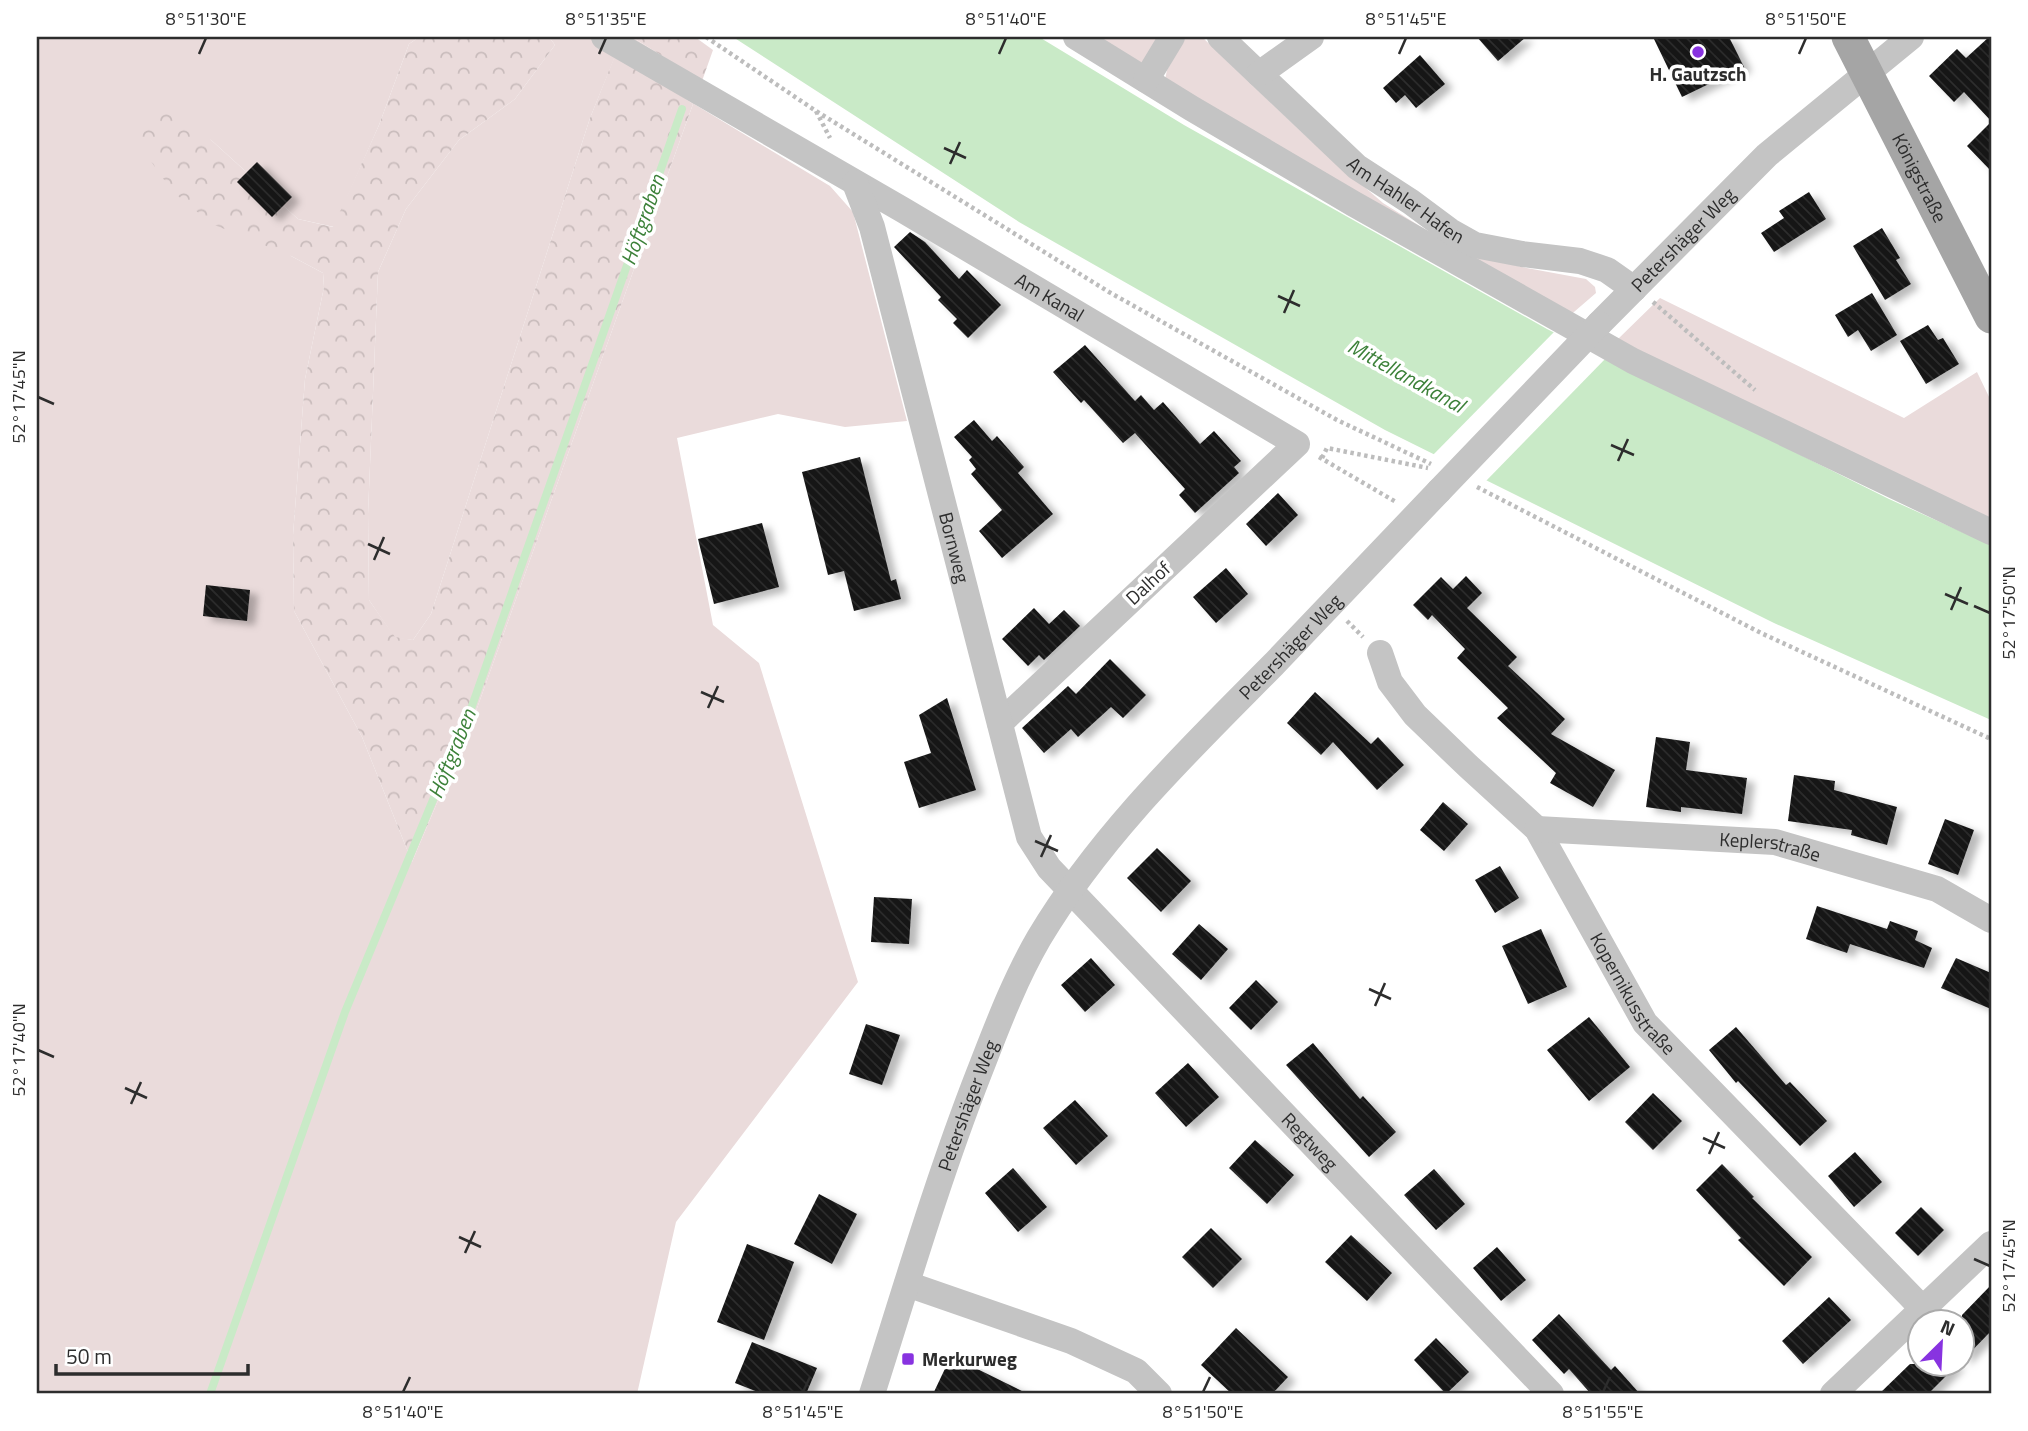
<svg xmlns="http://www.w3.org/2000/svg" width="2028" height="1431" font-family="'Titillium Web',sans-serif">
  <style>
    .grass { fill: #eadbdb }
    .forest { fill: url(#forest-crowns) }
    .water { fill: #c9eac7 }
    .pier { fill: #fff }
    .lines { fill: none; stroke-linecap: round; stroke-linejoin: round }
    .stream { stroke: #c9eac7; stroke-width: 8 }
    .building { fill: url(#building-back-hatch); filter: url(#shadow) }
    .path { stroke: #bdbdbd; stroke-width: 4.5; stroke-dasharray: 3.5 3.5; stroke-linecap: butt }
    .minor { stroke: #c4c4c4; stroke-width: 26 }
    .major { stroke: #a5a5a5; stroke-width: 33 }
    .minor-bridge { stroke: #c4c4c4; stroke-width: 26 }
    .ticks { fill: none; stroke: #2d2d2d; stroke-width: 2.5 }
    .poi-dot { fill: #8833e0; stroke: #fff; stroke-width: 2.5 }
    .labels { text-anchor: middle; stroke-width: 7; stroke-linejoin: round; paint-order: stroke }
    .poi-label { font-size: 19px; font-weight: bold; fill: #2d2d2d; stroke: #fff }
    .street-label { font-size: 19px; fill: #2d2d2d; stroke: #fff }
    .water-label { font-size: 21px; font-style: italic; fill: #3c8139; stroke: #fff }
    .neatline { fill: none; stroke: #2d2d2d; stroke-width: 2.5 }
    .ticks-label { font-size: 18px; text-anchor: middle; fill: #2d2d2d }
  </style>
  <defs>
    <pattern id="forest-crowns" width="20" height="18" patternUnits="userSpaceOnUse" patternTransform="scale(1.75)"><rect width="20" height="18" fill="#eadbdb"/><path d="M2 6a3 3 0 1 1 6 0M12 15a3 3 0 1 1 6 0" fill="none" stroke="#c9bcbc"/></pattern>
    <pattern id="building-back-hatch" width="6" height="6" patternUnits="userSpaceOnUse" patternTransform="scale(1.75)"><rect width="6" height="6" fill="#141414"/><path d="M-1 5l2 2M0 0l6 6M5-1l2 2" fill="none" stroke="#2e2e2e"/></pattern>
    <filter id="shadow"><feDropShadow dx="8" dy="4.5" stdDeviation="3.5" flood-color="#0004"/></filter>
  </defs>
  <rect width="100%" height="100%" fill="#fff"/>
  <path class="grass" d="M37,37H419L409,44L379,125L334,227L298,219L210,139L291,256L323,273L324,287L305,379L293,535L294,611L362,737L412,862L476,711L693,104L639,66L614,59L590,118L431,614L413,640L395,638L369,600L368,514L378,272L406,209L459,140L515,99L555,45L549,37H632L702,81L694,104L830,186L853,212L907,421L845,427L778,414L677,438L713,625L759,663L858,982L676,1222L637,1394H37Z
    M1087,37H1162L1141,66Z
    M1186,37H1202L1309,139L1383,203L1426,230L1494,260L1522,267L1586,279L1595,287L1596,293L1567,318L1165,80L1167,70Z
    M1660,298L1904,418L1977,372L1991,401V519L1617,340Z"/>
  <path class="forest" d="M419,37H549L555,45L515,99L459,140L406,209L378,272L368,514L369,600L395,637L413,640L431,614L590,118L614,58L639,66L693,104L476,711L412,862L362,737L294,611L293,535L305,379L324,287L323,273L291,256L212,224L172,191L133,136L140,117L166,112L210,139L298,219L333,227L379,125L409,44Z
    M632,37H695L713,50L702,81Z"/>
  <path class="water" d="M733,37H1039L1184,125L1547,329L1889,499L1991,545V720L1774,623L1385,430L1019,222Z"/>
  <path class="pier" d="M1556,330L1608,356L1484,483L1431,457Z"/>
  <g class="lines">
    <path class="stream" d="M210,1394L345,1012L472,706L682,109"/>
  </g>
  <path class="building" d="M1477,37H1526L1498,61Z
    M1653,37H1729L1744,67L1682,97Z
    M1989,37H1991V121L1964,92L1954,102L1929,76L1957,49L1966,58Z
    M1420,55L1445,84L1416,108L1405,95L1396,103L1383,88Z
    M1991,122V171L1967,146Z
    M257,162L292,197L272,217L237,182Z
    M1809,192L1826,219L1774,252L1761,233L1784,218L1779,211Z
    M1882,228L1900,258L1896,260L1911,284L1885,300L1853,246Z
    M910,232L925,242L959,279L967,270L1001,305L968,338L953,323L957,319L938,300L941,297L894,247Z
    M1872,293L1897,335L1871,351L1858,330L1848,337L1835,315Z
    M1928,325L1938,340L1943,338L1959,364L1926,384L1900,341Z
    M1085,345L1135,401L1141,395L1154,410L1163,402L1200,444L1214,431L1241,461L1234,467L1239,473L1195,513L1179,495L1185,489L1135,433L1123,443L1084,400L1081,403L1053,372Z
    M974,420L992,441L997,436L1024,467L1018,473L1053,514L1002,558L979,531L1002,510L971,474L976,469L969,460L972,457L954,437Z
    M860,457L891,581L896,579L901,599L854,611L844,571L828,575L802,472Z
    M1278,493L1298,515L1266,546L1246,524Z
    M762,523L779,587L714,604L698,539Z
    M1226,568L1248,594L1216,623L1193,597Z
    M1466,576L1482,593L1467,608L1517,657L1508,666L1565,719L1551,734L1615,770L1593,807L1550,783L1556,773L1497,718L1508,708L1457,658L1465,649L1432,615L1428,620L1413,605L1441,577L1453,589Z
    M206,585L250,590L247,621L203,616Z
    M1034,608L1049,624L1064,610L1080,626L1044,660L1039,655L1028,666L1002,639Z
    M1110,659L1146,695L1123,718L1111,707L1078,737L1071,729L1044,753L1022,728L1068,686L1076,694Z
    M1315,692L1371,744L1378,737L1404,765L1377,790L1333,742L1321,755L1287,723Z
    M947,698L976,790L919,808L904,762L931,753L919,715Z
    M1656,737L1690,742L1686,770L1747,778L1742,814L1681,807V812L1646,807Z
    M1794,775L1835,781L1834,790L1897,807L1887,845L1851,835L1852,830L1788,821Z
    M1443,802L1468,824L1444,851L1420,830Z
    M1945,819L1974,830L1958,875L1928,864Z
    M1157,848L1191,881L1161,912L1127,878Z
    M1500,866L1519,898L1495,913L1475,880Z
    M874,897L912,899L909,944L871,942Z
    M1817,906L1887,929L1890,921L1918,931L1915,940L1932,948L1924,968L1850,944L1847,953L1806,939Z
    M1199,924L1228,949L1201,980L1172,954Z
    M1541,929L1567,987L1528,1004L1502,946Z
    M1091,958L1115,985L1085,1012L1061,985Z
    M1956,958L1991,973V1009L1941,988Z
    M1256,980L1278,1002L1251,1030L1229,1008Z
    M1589,1017L1630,1067L1589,1101L1547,1050Z
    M866,1024L900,1035L882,1085L849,1074Z
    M1736,1027L1786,1085L1790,1082L1827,1121L1800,1146L1738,1081L1736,1083L1709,1050Z
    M1313,1043L1360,1099L1363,1096L1396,1132L1369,1157L1286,1065Z
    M1188,1063L1219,1097L1186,1127L1155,1093Z
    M1653,1093L1682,1121L1653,1150L1625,1122Z
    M1075,1100L1108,1136L1076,1165L1043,1128Z
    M1255,1140L1294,1175L1267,1204L1229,1168Z
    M1855,1152L1882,1182L1854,1207L1828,1176Z
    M1722,1164L1754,1197L1752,1198L1812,1257L1784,1286L1738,1240L1741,1238L1696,1190Z
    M1013,1168L1047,1207L1018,1232L985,1193Z
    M1434,1169L1465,1204L1436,1230L1404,1195Z
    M819,1194L857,1214L832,1264L794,1244Z
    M1921,1207L1944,1230L1918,1256L1895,1233Z
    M1211,1228L1242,1259L1213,1288L1182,1257Z
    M1351,1235L1392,1273L1367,1301L1325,1262Z
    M747,1244L794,1262L764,1340L717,1322Z
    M1497,1247L1526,1280L1501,1301L1473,1268Z
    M1991,1285V1331L1962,1361V1315Z
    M1829,1297L1851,1320L1803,1364L1782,1341Z
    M1559,1314L1611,1370L1615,1366L1640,1394H1591L1569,1369L1564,1374L1532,1340Z
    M1236,1328L1288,1377L1272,1394H1232L1201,1365Z
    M1436,1338L1469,1372L1446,1394L1414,1360Z
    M752,1342L817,1368L806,1394H763L735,1383Z
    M951,1356L1028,1394H933Z
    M1910,1364H1958L1928,1394H1879Z"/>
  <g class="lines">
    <path class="path" d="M706,37L816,111L1109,292L1337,420L1431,464
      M816,111L830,138
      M1653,302L1755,390
      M1319,457L1396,502
      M1322,458L1327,448L1428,468
      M1477,487L1761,633L1991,739
      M1347,621L1363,637"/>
    <g class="minor">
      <path id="s1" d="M604,37L903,210L1297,444L1000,723"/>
      <path d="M1076,37L1191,108L1354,204L1633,361L1991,532"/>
      <path id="s2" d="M1220,37L1357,167L1411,202L1450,231L1475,245L1522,254L1580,261L1607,270L1634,289"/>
      <path d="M1259,74L1311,37"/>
      <path d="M1146,80L1172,37"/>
      <path id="s3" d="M855,183L872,227L1029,837L1049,868L1551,1394"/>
      <path id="s4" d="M1599,324L1767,155L1911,37"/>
      <path id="s5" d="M1380,653L1390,682L1415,715L1468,766L1537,829L1645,1023L1923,1309"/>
      <path id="s6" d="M1537,829L1775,842L1937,889L1991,920"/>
      <path d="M907,1284L1071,1341L1136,1371L1159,1394"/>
      <path id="s7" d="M872,1394C906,1287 938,1178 979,1073C997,1027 1014,981 1039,938C1101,834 1189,750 1273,665C1329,607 1384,548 1439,491"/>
      <path d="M1833,1394L1991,1244"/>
    </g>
    <path class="major" id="s8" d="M1848,37L1991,317"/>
    <path class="minor-bridge" d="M1439,491L1599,324"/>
  </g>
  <path class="ticks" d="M199,54L206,38M599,54L606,38M999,54L1006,38M1399,54L1406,38M1799,54L1806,38M944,148L966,158M950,164L960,142M1278,296L1300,306M1284,313L1294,290M38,397L54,404M1611,445L1634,455M1618,461L1628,439M368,544L390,554M374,560L384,537M1945,594L1968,604M1974,606L1990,613M1951,610L1961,587M701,692L724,702M708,708L718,686M1035,841L1058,851M1041,857L1051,835M1369,989L1391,999M1375,1006L1385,983M38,1050L54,1057M125,1088L147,1098M131,1104L141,1082M1703,1138L1725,1148M1709,1154L1719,1132M459,1237L481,1247M465,1253L475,1231M1974,1259L1990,1266M403,1392L410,1377M803,1392L810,1377M1203,1392L1210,1377M1603,1392L1610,1377"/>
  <g class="poi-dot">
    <circle cx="1698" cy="52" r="7"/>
    <rect x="901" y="1352" width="14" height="14" rx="3.5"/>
  </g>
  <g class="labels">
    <g class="poi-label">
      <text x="1698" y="81">H. Gautzsch</text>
      <text x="922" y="1366" text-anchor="start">Merkurweg</text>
    </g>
    <g class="street-label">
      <text dy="7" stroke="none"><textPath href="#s8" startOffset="158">Königstraße</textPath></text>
      <text dy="7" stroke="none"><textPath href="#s2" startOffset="248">Am Hahler Hafen</textPath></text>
      <text dy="7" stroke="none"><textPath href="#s4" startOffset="119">Petershäger Weg</textPath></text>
      <text dy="7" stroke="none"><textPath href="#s1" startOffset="516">Am Kanal</textPath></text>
      <text dy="7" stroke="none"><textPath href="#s3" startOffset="378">Bornweg</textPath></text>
      <text transform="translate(1148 583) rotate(-43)" y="7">Dalhof</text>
      <text dy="7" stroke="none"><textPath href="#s7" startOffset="872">Petershäger Weg</textPath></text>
      <text dy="7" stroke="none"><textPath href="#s6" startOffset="234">Keplerstraße</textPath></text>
      <text dy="7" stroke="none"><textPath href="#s5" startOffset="430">Kopernikusstraße</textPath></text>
      <text dy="7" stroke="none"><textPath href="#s7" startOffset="304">Petershäger Weg</textPath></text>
      <text dy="7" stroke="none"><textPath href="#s3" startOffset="1092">Regtweg</textPath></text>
    </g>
    <g class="water-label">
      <text transform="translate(643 220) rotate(-71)" y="7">Höftgraben</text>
      <text transform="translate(1406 376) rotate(29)" y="7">Mittellandkanal</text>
      <text transform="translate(452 754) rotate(-68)" y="7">Höftgraben</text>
    </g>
  </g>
  <rect width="2028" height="1431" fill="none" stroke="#ffffff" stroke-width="77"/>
  <g transform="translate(1941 1343) rotate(24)"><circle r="33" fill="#ffffff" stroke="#ababab" stroke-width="2"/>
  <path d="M0-5L12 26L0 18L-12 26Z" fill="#8833e0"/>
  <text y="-10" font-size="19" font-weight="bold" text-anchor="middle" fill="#2d2d2d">N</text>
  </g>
  <path d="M56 1364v10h192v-10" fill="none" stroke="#2d2d2d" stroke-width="3.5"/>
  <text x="66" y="1364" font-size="21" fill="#2d2d2d" stroke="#ffffff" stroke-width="5" paint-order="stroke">50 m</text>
  <rect x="38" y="38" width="1952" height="1354" class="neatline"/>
  <g class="ticks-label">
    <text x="206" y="25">8°51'30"E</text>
    <text x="606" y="25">8°51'35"E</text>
    <text x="1006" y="25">8°51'40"E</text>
    <text x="1406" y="25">8°51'45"E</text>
    <text x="1806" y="25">8°51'50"E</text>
    <text transform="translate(19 397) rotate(-90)" y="6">52°17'45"N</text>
    <text transform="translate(2009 613) rotate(-90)" y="6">52°17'50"N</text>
    <text transform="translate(19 1050) rotate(-90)" y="6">52°17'40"N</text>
    <text transform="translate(2009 1266) rotate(-90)" y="6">52°17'45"N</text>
    <text x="403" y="1418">8°51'40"E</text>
    <text x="803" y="1418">8°51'45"E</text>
    <text x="1203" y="1418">8°51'50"E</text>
    <text x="1603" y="1418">8°51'55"E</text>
  </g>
</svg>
